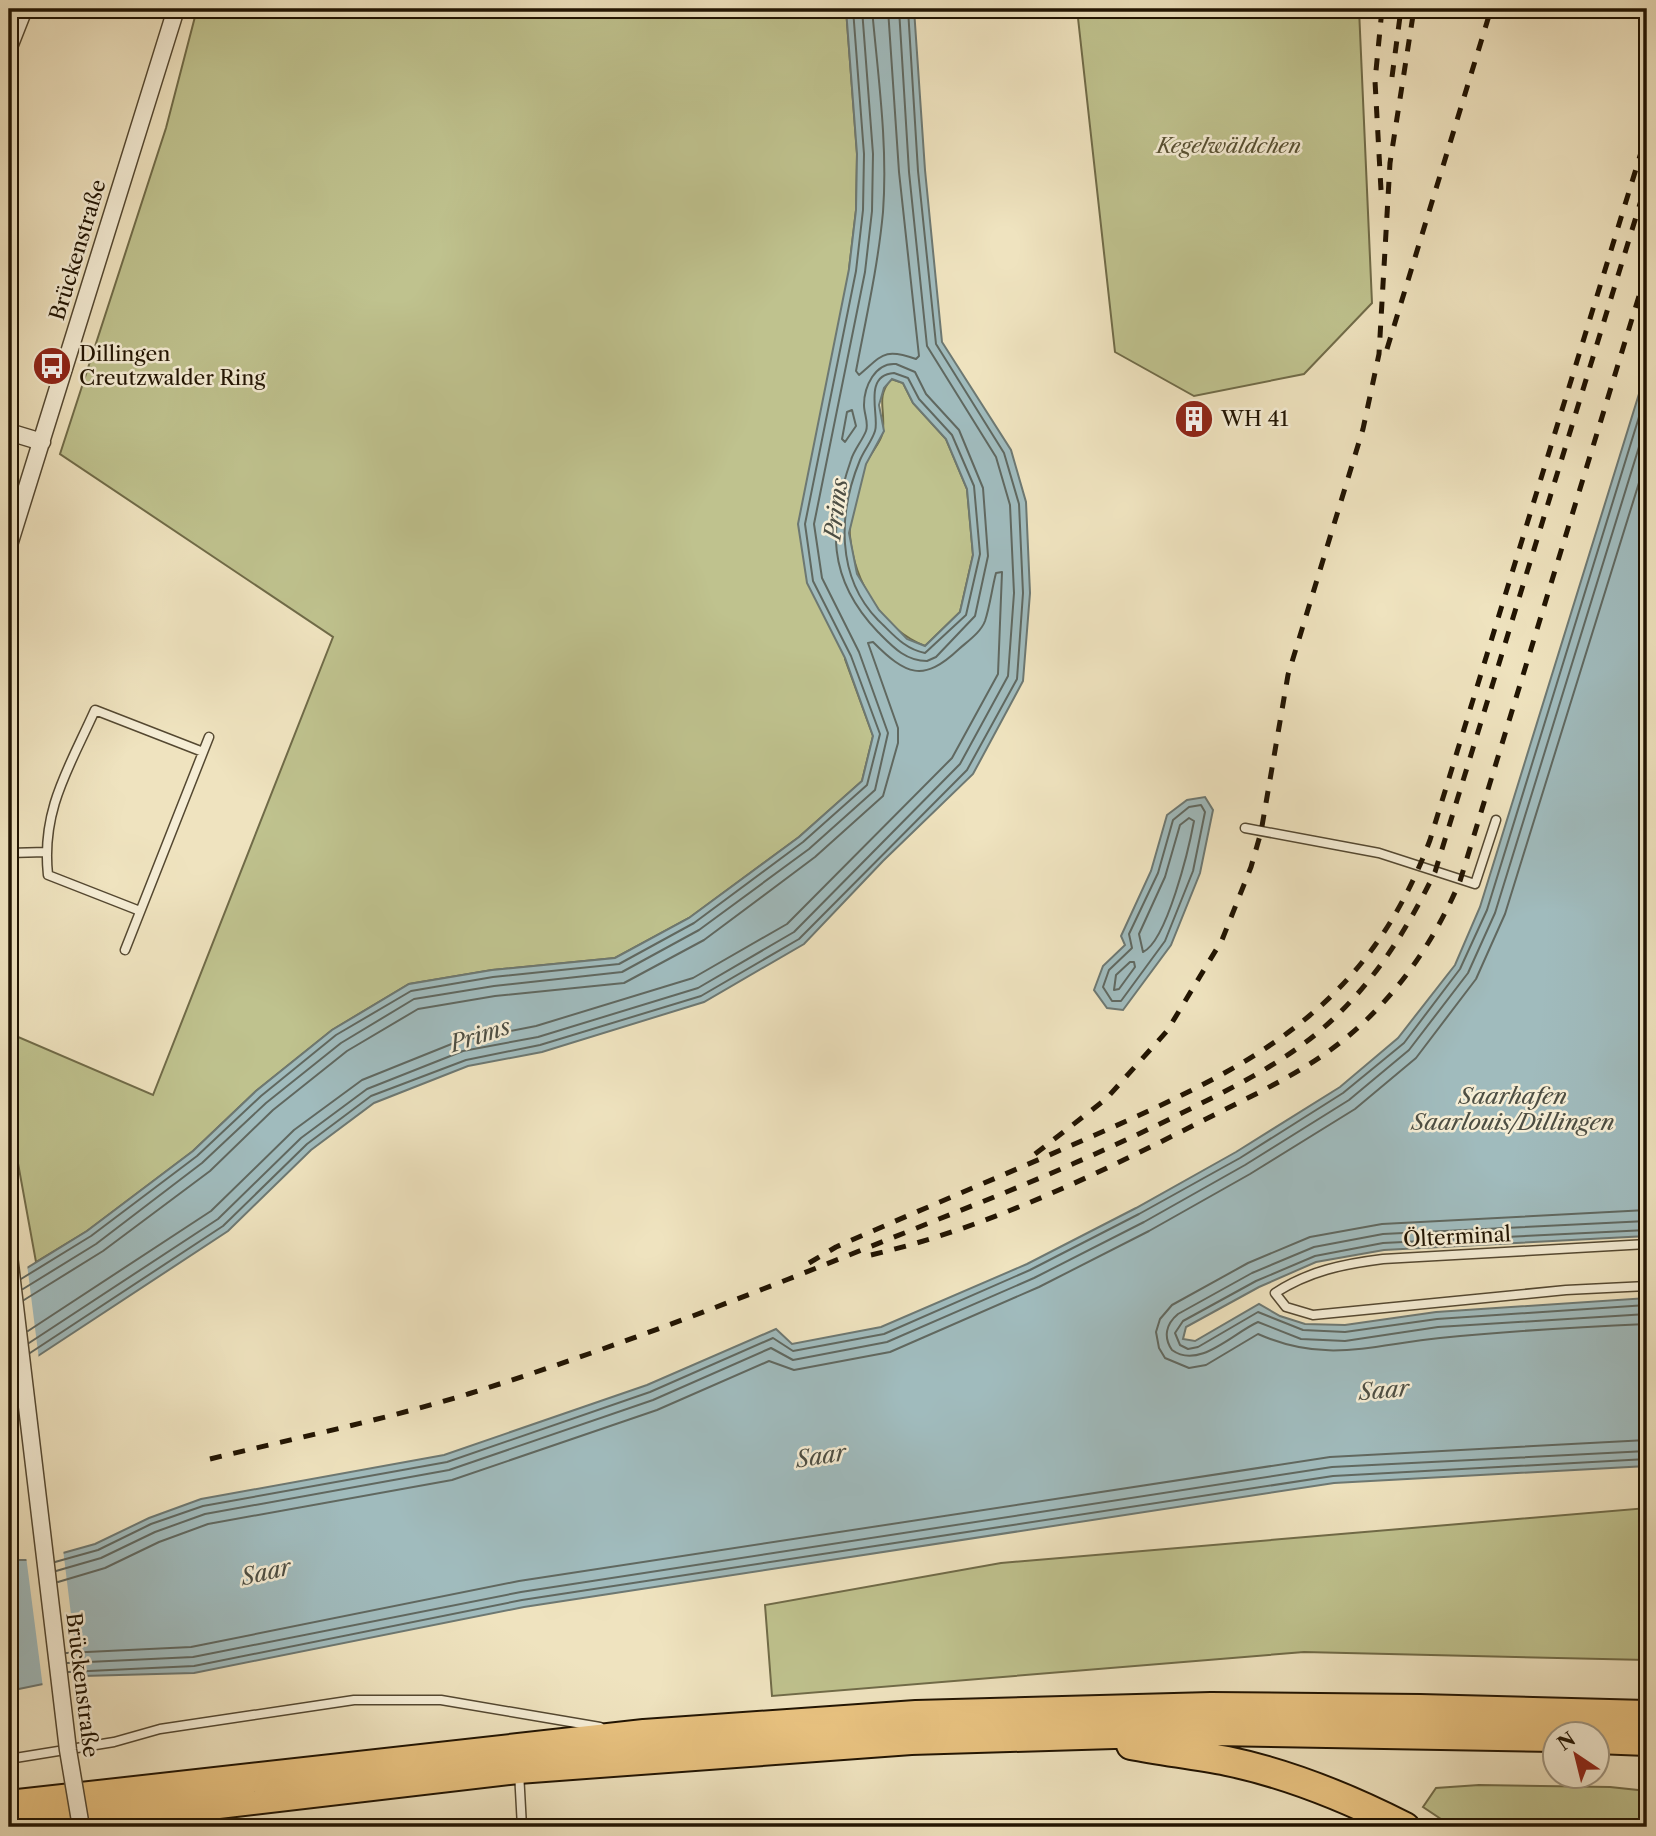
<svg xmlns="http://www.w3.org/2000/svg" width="1656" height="1836" font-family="'Libre Caslon Text',serif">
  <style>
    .green { fill: #bfc28e; stroke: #706b48; stroke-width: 2 }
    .water { fill: #a0bbbd; stroke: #6d7872; stroke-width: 2; fill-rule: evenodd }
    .pier { fill: #efe3bf }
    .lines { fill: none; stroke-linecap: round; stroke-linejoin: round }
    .shore { stroke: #606860; stroke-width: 2 }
    .service-casing { stroke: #544831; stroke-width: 11 }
    .minor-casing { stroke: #544831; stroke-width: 19 }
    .motorway-casing { stroke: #211402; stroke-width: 32 }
    .service { stroke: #f5edd5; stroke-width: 8 }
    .minor { stroke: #f5edd5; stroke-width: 16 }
    .motorway { stroke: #e8c280; stroke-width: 28 }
    .rail { stroke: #211402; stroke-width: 5; stroke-dasharray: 12 12; stroke-linecap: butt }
    .minor-bridge-casing { stroke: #544831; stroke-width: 19; stroke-linecap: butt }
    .minor-bridge { stroke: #f5edd5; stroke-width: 16 }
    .labels { text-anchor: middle; stroke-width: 5; stroke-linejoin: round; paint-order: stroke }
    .park-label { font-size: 21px; font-style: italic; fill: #585133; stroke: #f5edd5 }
    .street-label { font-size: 21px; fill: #211402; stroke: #f5edd5 }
    .poi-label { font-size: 21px; fill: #211402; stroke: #f5edd5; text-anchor: start }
    .water-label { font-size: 23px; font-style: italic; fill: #4d4e43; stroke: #f5edd5 }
  </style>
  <rect width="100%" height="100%" fill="#efe3bf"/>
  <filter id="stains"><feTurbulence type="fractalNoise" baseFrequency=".00286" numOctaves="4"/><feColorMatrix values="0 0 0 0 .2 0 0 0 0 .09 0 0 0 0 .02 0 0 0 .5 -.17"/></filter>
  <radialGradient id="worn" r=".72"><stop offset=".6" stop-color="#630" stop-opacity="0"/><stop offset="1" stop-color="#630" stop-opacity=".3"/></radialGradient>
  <path class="green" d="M197,9H846L857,154L856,210L849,269L845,659L873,736L862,781L799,837L689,918L615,958L492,970L409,984L332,1030L256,1091L193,1151L87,1231L36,1262L9,1114V1033L153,1095L333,637L60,454L166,128Z
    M1077,9H1359L1372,303L1304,374L1194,396L1115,352Z
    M891,379L903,383L913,403L946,439L967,489L973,555L960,612L925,646C882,629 854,581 850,536C848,521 860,477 866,463C871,452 883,440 883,429C885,408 876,397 891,379Z
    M1647,1508V1660L1304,1652L772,1696L765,1605L1001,1563Z
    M1479,1785L1610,1787L1647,1791V1827H1453L1423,1807L1436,1788Z"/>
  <path class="water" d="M846,9H914L925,170L942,342L1011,450L1026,502L1030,593L1023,681L973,774L883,861L804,944L704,1002L542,1052L468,1066L374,1103L311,1150L228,1231L9,1375V1279L87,1231L193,1151L256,1091L332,1030L409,984L492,970L615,958L689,918L799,837L862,781L873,736L845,658L807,583L798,524L849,269L856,210L857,154ZM892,379L903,383L913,403L946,439L967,489L973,555L960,612L925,646L907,639L879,610L857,574L849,533L866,464L884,431L879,405L884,388Z
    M1647,368V1236L1384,1250L1316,1262L1259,1287L1186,1327L1183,1339L1195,1341L1259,1304L1280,1316L1305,1324L1345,1325L1436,1312L1647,1298V1466L1334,1483L524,1607L194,1673L82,1676L9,1691V1560H38L95,1544L149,1518L201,1499L444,1455L647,1385L776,1329L792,1344L881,1327L1027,1264L1136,1208L1236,1152L1340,1087L1398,1038L1455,965L1480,907Z
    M1205,797L1213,810L1200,873L1171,945L1123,1010L1107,1008L1094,990L1103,966L1125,945L1121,936L1151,871L1167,815L1187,800Z"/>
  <path class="pier" d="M27,1264L39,1360L9,1379V1275Z
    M63,1549L79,1680L43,1688L26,1556Z"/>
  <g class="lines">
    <path class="shore" d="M872,9C878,76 888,145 883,212C878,266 866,318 856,371L859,375C882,356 883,347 916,359L919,356L899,172L888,9
      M896,364L915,372L926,394L959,430L983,488L988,556L975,616L936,657L927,661C905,661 892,646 878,632C827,579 828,526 851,460C854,450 862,441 866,431C869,423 864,414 864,405C864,387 875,362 896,364Z
      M894,373L908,378L919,399L952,435L974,486L980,554L966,615L925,653C904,649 893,634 878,620C836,577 838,513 860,460C864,450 872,441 875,431C880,417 862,375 894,373Z
      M852,410L856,426L845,442L842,439L847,412Z
      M1201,805L1205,812L1193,871L1165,941L1121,1001H1112L1103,987L1109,970L1132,948L1129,934L1158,873L1173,820L1189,807Z
      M1189,818L1194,821C1189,848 1167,941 1143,952L1139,934L1165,877L1180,825Z
      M1130,962H1134L1135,967L1119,989L1114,990L1116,975Z
      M1647,1210L1382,1224L1310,1237L1248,1263L1172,1305L1160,1319L1156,1332L1159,1348L1165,1358L1189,1368L1206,1365L1258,1334C1326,1364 1371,1345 1440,1338C1509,1331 1578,1327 1647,1324
      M1647,1221L1383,1234L1314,1247L1252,1273L1178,1314C1166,1324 1163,1337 1172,1350C1199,1370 1233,1333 1258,1322L1301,1339L1345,1341L1438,1327L1647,1314
      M1647,1230L1383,1243L1315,1256L1256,1281L1183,1321L1175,1333L1180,1345L1188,1349L1198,1347L1258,1312L1303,1330L1345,1332L1437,1319L1647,1305
      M21,1279L91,1236L197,1156L261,1096L336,1035L411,991L493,977L619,964L694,923L803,842L867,785L880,734L851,656L813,581L805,524L856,271L863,210L864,154L853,9
      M23,1289L96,1244L202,1163L266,1103L341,1043L414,999L494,986L622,972L699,930L809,849L875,790L888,733L859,652L822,578L814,524L865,272L872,211L873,154L862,9
      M24,1300L103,1251L210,1171L273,1110L347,1051L418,1009L495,996L624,983L704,940L815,857L883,796L898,743V728L868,643L873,642C906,675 923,683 959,649C968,641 981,632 985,621C990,606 992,588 996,573L1002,572L998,674L952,758L787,924L693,978L536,1026L459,1041L362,1080L294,1130L211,1211L28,1331
      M29,1343L218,1219L301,1138L367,1089L463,1051L538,1037L698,988L794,932L960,764L1008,676L1014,593L1010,505L996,457L927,346L909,172L899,9
      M30,1353L223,1226L307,1144L371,1096L466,1060L540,1045L701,996L799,939L967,770L1017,679L1023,593L1019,504L1004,453L936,344L918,171L908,9
      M55,1562L98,1550L151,1524L203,1506L447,1462L650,1392L773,1338L793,1351L884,1334L1030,1270L1139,1214L1240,1158L1343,1093L1404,1043L1460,969L1487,910L1647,391
      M56,1571L101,1558L155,1532L205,1514L449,1470L653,1400L771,1348L793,1360L887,1342L1034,1278L1144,1222L1245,1165L1349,1100L1409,1050L1468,973L1495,913L1647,421
      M58,1582L105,1568L159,1542L208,1524L452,1480L657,1410L769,1361L794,1370L890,1352L1039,1287L1149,1231L1250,1174L1355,1109L1416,1058L1476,979L1505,914L1647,457
      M66,1653L191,1647L519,1581L1330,1457L1647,1440
      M67,1663L193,1657L521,1592L1332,1467L1647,1451
      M68,1672L194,1666L522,1600L1333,1476L1647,1459"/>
    <g class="service-casing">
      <path id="service" d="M1245,828L1379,853L1475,884L1496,820
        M9,853L46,852
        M140,911L48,875C41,810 69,768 95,710L203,752
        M125,950L209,737
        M1647,1244L1383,1259C1343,1264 1309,1271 1275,1293L1286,1307L1313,1315L1566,1290L1647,1286
        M9,1759L114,1742L160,1729L354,1700H441L600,1727
        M519,1772L522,1827"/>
    </g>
    <g class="minor-casing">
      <path id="minor" d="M9,47L24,9
        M9,432L42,442
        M9,545L176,9"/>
    </g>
    <g class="motorway-casing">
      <path id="motorway" d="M1596,1739L1647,1741
        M1131,1745C1163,1751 1196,1755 1227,1761C1290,1774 1348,1798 1405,1827
        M9,1805L644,1734L916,1715L1211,1707L1420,1709L1647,1715
        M23,1827L518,1769L911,1740L1213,1731L1554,1737"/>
    </g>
    <use href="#service" class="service"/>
    <use href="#minor" class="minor"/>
    <use href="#motorway" class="motorway"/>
    <path class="rail" d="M1392,77L1401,9
      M1381,190L1375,81L1382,9
      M1387,349L1491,9
      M1035,1154L1106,1099L1167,1031L1222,940L1251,867L1261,832L1288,675L1363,429L1379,354L1390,163L1414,9
      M871,1255C987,1228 1098,1174 1204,1120C1253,1095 1303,1073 1346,1038C1397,996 1434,942 1460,881L1639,296
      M809,1263L836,1247C922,1209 1009,1173 1095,1135C1251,1066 1366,1011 1430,840L1647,133
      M210,1459C296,1438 383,1420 468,1394C635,1342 797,1276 959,1211C1038,1180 1114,1147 1190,1109C1236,1086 1282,1063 1321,1030C1372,986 1406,932 1435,872L1647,181"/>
    <g class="minor-bridge-casing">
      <path id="minor-bridge" d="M9,1256L68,1750L81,1827"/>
    </g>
    <use href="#minor-bridge" class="minor-bridge"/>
  </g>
  <defs>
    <g id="bus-disc" transform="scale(2.0125)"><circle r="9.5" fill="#8f2418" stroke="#f5edd5"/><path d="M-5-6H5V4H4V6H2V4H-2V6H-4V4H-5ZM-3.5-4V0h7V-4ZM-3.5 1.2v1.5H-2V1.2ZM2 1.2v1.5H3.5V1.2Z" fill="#fff"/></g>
    <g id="building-disc" transform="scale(2.0125)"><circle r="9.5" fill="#8f2418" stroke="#f5edd5"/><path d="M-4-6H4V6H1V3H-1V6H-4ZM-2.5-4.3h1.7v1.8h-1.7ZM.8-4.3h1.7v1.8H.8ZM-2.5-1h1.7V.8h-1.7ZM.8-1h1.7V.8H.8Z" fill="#fff"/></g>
  </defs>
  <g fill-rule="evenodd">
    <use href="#bus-disc" x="52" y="366"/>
    <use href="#building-disc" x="1194" y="419"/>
  </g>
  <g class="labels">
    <g class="park-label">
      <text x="1229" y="153">Kegelwäldchen</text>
    </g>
    <g class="street-label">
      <text transform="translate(78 250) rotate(-73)" y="7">Brückenstraße</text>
      <text transform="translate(1457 1237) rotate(-3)" y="7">Ölterminal</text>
      <text transform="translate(82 1685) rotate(83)" y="7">Brückenstraße</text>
    </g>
    <g class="poi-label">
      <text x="79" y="361">Dillingen<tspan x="79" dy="24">Creutzwalder Ring</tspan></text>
      <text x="1221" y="426">WH 41</text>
    </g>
    <g class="water-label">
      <text transform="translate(836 509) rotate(-83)" y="8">Prims</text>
      <text transform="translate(480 1035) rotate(-18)" y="8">Prims</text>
      <text x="1513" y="1104">Saarhafen<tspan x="1513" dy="26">Saarlouis/Dillingen</tspan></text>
      <text transform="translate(1384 1390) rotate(-5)" y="8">Saar</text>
      <text transform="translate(821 1456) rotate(-9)" y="8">Saar</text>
      <text transform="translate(266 1572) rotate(-13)" y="8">Saar</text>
    </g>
  </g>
  <rect width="1656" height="1836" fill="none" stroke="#efe3bf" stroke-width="35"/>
  <rect x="10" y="10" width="1635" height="1815" fill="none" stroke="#211402" stroke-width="3.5"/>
  <rect x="18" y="18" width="1621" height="1801" fill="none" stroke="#211402" stroke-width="2"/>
  <g transform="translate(1576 1755) rotate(325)"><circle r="33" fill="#f5edd5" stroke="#a09681" stroke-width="2"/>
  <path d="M0-5L12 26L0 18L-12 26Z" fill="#8f2418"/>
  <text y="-10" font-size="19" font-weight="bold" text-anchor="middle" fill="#211402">N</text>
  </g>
  <rect width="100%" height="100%" filter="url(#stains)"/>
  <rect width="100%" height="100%" fill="url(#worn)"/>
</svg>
